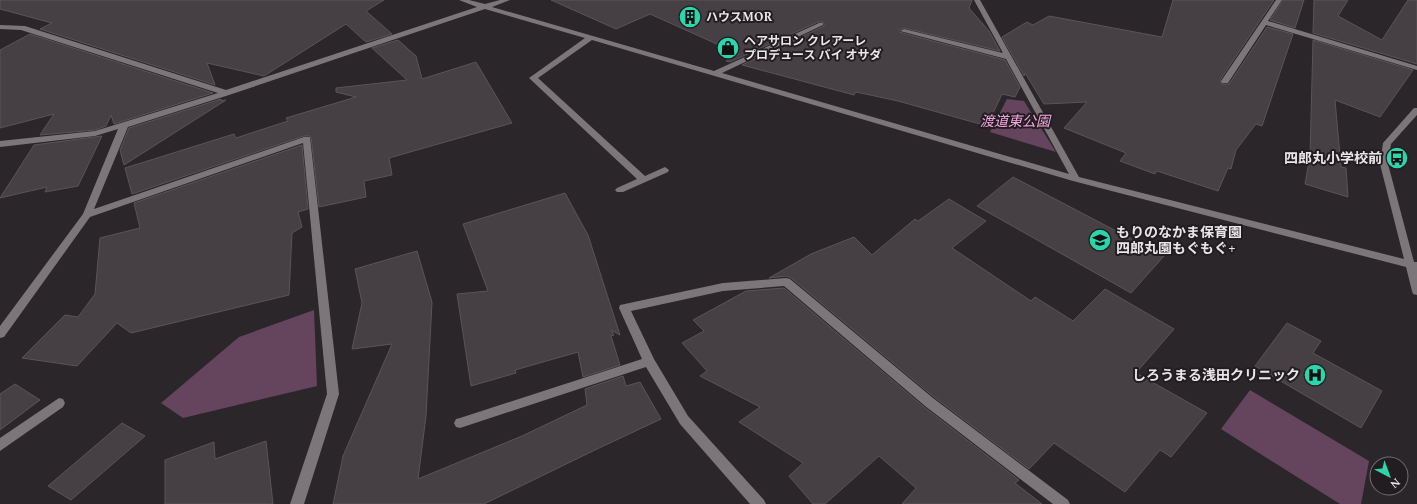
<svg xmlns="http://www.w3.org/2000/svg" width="1417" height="504" font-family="Spectral,'Noto Sans JP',serif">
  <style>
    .green { fill: #64455d }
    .building { fill: #464044; stroke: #5a5458 }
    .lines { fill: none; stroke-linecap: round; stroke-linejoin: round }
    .minor { fill: #7c767a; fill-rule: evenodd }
    .labels { text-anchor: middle; stroke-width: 4; stroke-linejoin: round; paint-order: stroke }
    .far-poi-label { font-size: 12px; font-weight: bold; fill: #e9e6e8; stroke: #221d20; text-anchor: start }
    .park-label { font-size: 14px; font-style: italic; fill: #f6a6e4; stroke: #221d20 }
    .poi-label { font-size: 14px; font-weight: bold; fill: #e9e6e8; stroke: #221d20; text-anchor: end }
  </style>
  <rect width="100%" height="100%" fill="#2b262a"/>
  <path class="green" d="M1007,99L1024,101L1056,152L990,132Z
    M314,310L317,386L183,418L161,403L239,337Z
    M1250,390L1369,461L1361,504H1340L1221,429Z"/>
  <path class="building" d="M0,0H384L366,11L392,34L366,42L346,24L264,76L207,63L215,85L40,29L52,23L0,9Z
    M551,0H972L969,8L989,31L1000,51L904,28L899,30V32L1005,60L1020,87L1015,97L1002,94L987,126L898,101L856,92L854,95L742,65L824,26V23L823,22H818L730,62L726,61L739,54L650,14L616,29Z
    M1173,0H1274L1220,80L1222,84H1229L1267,27L1293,34L1262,126L1256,124L1236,150L1231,169L1228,168L1218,191L1157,171L1155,174L1120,161L1126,153L1064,128L1087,102L1044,104L1025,73L1024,76L1002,37L1027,22L1033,25L1049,16L1162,37Z
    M1283,0H1304L1295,28L1270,20Z
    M1314,0H1348L1338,16L1382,40L1408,0H1417V64L1313,33Z
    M30,34L213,93L114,124L111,115L106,126L95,130L40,135L54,114L0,128V50Z
    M398,40L416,56L422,79L476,62L512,123L389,158L392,175L364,181L366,197L319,207L311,137L310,136H304L132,194L125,168L234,134L236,138L288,121L286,118L356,97L336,92V88L407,80L372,48Z
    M1313,40L1413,70L1380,117L1335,100L1341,167L1346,168L1348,197L1305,184L1310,156Z
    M221,99V101L226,100L124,165L120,150L129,128Z
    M102,136L78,186L45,192L47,187L0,198L34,145Z
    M302,145L308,209L298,212L302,227L292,233L289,295L131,333L117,323L77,366L22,358L65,315L78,317L95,294L100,238L140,228L134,203Z
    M1013,177L1164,256L1131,293L977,206Z
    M565,193L588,235L620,335L611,330L614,335L611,336L620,365L583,377L578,352L515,370L516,373L471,386L457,294L488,291L463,224Z
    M949,199L986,221L952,248L1031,301L1035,297L1073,321L1105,289L1174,329L1136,373L1207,413L1171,457L1160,450L1125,492L1054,443L1029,469L934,397L791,278L786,276L769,278L811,254L854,237L872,255L915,219L918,221Z
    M417,251L432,302L426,416L418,479L522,436L587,405L585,389L623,376L626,386L640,382L661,419L595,450L484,504H333L343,456L392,344L352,349L362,303L355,269Z
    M784,288L924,407L1019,480L1015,483L1042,504H902L916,488L879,456L825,504H813L789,476L803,463L739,422L760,407L700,376L707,371L682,343L704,331L693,320L746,291Z
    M1287,323L1321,341L1313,353L1382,391L1361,428L1255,366Z
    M15,384L40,400L0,430V394Z
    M122,423L145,436L71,500L48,486Z
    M266,441L273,504H165V460L214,442L215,459Z"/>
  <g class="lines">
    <path class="minor" d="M459,0H469L485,4L500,0H510L492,7L714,71L819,23H823V25L722,73L1069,174L1006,59L900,31L904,29L1003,53L974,0H980L1079,177L1404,259L1380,164L1383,143L1414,108H1417V115L1391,144L1388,164L1414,262H1417V295L1413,294L1412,291L1406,267L1073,181L592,40L538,78L645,176L665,167L669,170L668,172L623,192H617L615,190L617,188L637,179L529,78L585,38L485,9L229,95L128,127L94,209L304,137H310L339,394L304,504H290L327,394L303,143L90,217L4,337L0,338V326L83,214L118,129L95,136L0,147V141L95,131L218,93L21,30L0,29V25L25,26L226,90L477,7Z
      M1276,0H1282L1268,21L1417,66V70L1266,25L1228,83H1222L1221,81Z
      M786,278L790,279L933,398L1068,500L1070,504H1053L925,406L784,286L723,291L631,311L654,359L688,416L764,500L766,504H750L680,424L646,367L460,428L456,427L454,423L456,419L460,418L642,359L619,308L620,305L723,283Z
      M59,398L63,399L65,403L63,407L0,451V438Z"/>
  </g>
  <defs>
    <g id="building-disc" transform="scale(1.15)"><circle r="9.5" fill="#2cd5ab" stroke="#221d20"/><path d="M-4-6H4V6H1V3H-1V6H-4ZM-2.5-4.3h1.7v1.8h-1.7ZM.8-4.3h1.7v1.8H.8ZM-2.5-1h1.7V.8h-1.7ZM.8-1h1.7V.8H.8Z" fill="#111"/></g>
    <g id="shop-disc" transform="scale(1.15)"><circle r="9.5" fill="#2cd5ab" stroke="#221d20"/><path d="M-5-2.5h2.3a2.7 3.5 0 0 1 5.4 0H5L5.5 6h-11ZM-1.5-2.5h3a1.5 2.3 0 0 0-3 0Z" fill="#111"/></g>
    <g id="bus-disc" transform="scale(1.15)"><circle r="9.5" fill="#2cd5ab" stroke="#221d20"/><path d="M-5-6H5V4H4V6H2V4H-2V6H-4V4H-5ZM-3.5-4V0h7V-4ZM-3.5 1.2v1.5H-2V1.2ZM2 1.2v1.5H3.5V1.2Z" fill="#111"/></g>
    <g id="school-disc" transform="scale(1.15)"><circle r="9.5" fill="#2cd5ab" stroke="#221d20"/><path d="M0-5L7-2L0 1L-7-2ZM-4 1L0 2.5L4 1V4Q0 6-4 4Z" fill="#111"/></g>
    <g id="hospital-disc" transform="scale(1.15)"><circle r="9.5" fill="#2cd5ab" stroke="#221d20"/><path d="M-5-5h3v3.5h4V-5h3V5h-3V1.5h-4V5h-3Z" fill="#111"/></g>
  </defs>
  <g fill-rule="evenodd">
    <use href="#building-disc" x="690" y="17"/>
    <use href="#shop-disc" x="728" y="48"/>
    <use href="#bus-disc" x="1397" y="158"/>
    <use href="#school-disc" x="1100" y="240"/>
    <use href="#hospital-disc" x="1315" y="375"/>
  </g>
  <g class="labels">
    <g class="far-poi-label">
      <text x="706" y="21">ハウスMOR</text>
      <text x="744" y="45">ヘアサロン クレアーレ<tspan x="744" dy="14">プロデュース バイ オサダ</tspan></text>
    </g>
    <g class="park-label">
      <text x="1015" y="126">渡道東公園</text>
    </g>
    <g class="poi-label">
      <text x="1382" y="163">四郎丸小学校前</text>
      <text x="1116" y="237" text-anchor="start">もりのなかま保育園<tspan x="1116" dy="16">四郎丸園もぐもぐ+</tspan></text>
      <text x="1300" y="380">しろうまる浅田クリニック</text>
    </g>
  </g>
  <g transform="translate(1389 476) rotate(139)"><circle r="19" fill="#221d20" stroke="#726d70"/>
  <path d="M0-3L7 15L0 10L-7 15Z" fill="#2cd5ab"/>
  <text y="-6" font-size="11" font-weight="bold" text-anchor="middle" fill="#e9e6e8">N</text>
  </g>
</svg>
